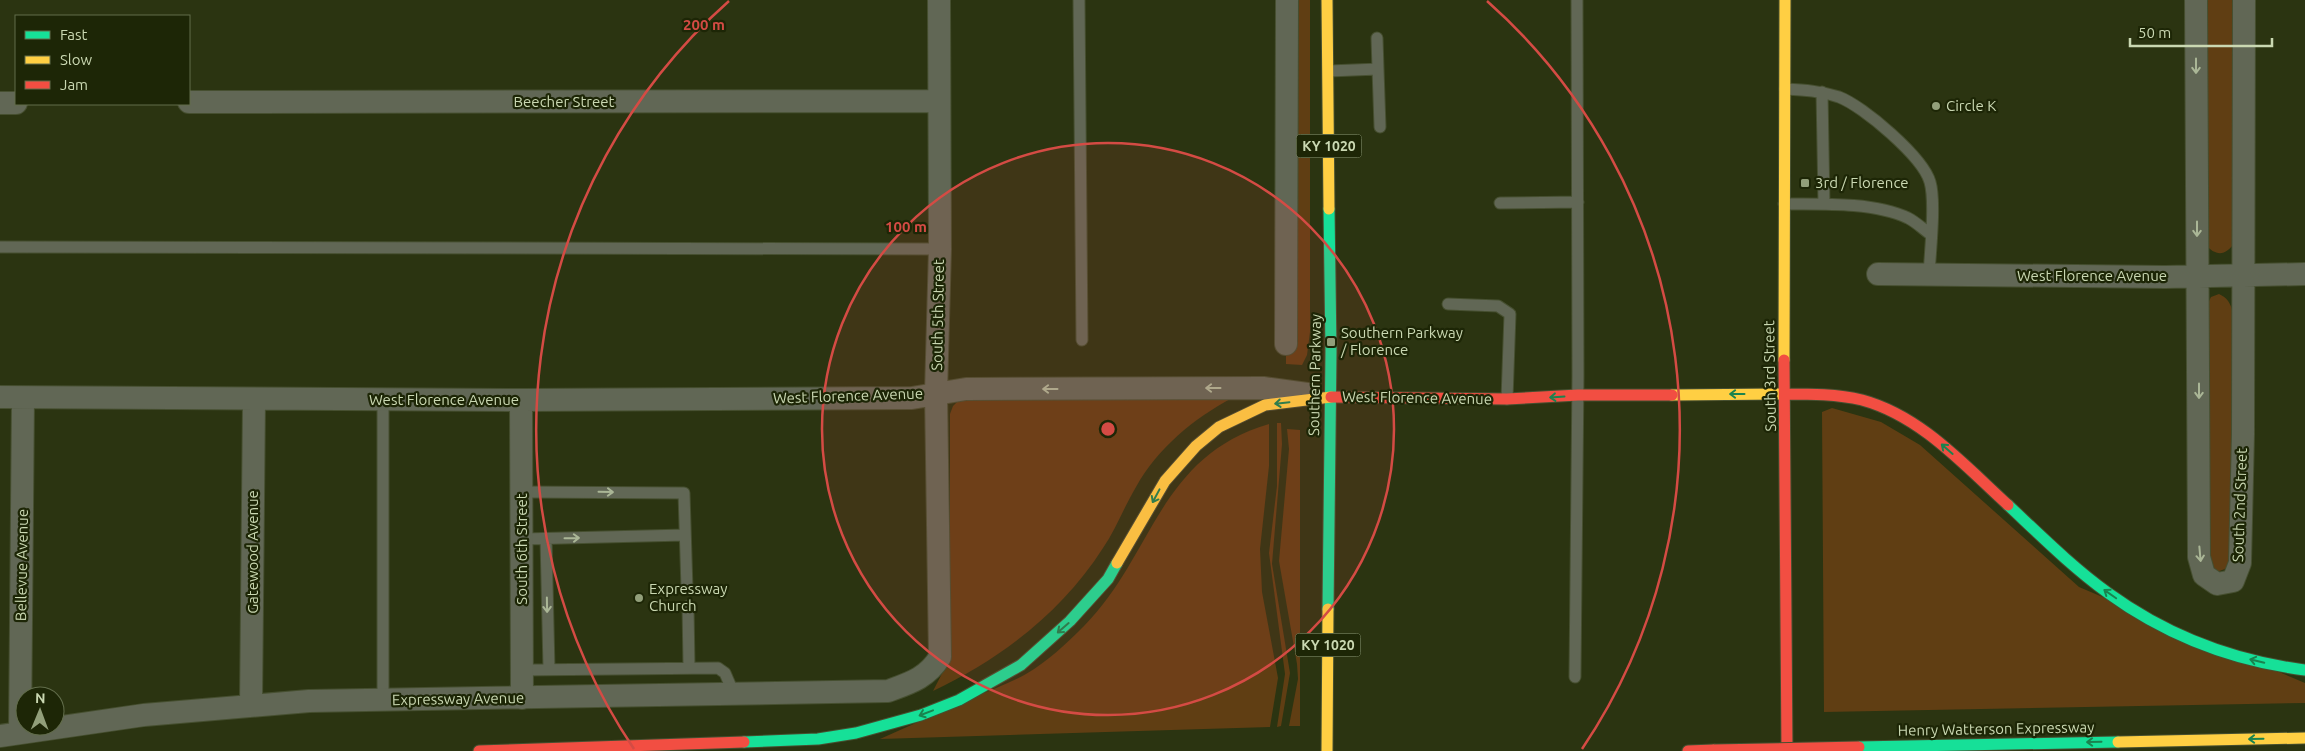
<svg xmlns="http://www.w3.org/2000/svg" width="2305" height="751" font-family="Ubuntu,sans-serif">
  <style>
    .green { fill: #603e13 }
    .lines { fill: none; stroke-linecap: round; stroke-linejoin: round }
    .lane-casing { stroke: #464f30; stroke-width: 13 }
    .street-casing { stroke: #464f30; stroke-width: 24 }
    .fast-casing { stroke: #464f30; stroke-width: 13 }
    .slow-casing { stroke: #464f30; stroke-width: 13 }
    .jam-casing { stroke: #464f30; stroke-width: 13 }
    .lane { stroke: #616755; stroke-width: 11 }
    .street { stroke: #616755; stroke-width: 22 }
    .fast { stroke: #16e098; stroke-width: 11 }
    .slow { stroke: #ffcf43; stroke-width: 11 }
    .jam { stroke: #f24e42; stroke-width: 11 }
    .jam-bridge-casing { stroke: #464f30; stroke-width: 13; stroke-linecap: butt }
    .jam-bridge { stroke: #f24e42; stroke-width: 11 }
    .oneway { stroke: #aab696 }
    .oneway2 { stroke: #1a834f }
    .ring { fill: none; stroke: #d44b44; stroke-width: 2.5 }
    .poi-dot { fill: #929f7a; stroke: #1d2606; stroke-width: 2 }
    .labels { text-anchor: middle; stroke-width: 4.5; stroke-linejoin: round; paint-order: stroke }
    .shield { fill: #1d2606; stroke: #96a37e; stroke-width: 1 }
    .shield-label { font-size: 14px; font-weight: bold; fill: #cad8b2 }
    .street-label { font-size: 15px; fill: #cad8b2; stroke: #1d2606 }
    .poi-label { font-size: 15px; fill: #cad8b2; stroke: #1d2606; text-anchor: start }
    .centre { fill: #d44b44; stroke: #1d2606; stroke-width: 2.5 }
    .ring-label { font-size: 15px; text-anchor: middle; font-weight: bold; fill: #d44b44; stroke: #1d2606; stroke-width: 4.5; stroke-linejoin: round; paint-order: stroke }
  </style>
  <rect width="100%" height="100%" fill="#2b3411"/>
  <path class="green" d="M1297,0H1310V332L1307,355L1302,365L1286,364V348L1297,347Z
    M2203,0H2237L2235,242C2226,256 2216,257 2205,244Z
    M2219,294C2235,301 2233,317 2234,332L2230,567L2217,572L2210,564L2208,303L2211,297Z
    M1232,398C1193,419 1158,448 1136,487C1124,507 1116,529 1103,548C1062,612 1001,659 933,691L950,658V414L953,406L959,400Z
    M1832,408L1881,422L1920,445L2079,587L2305,683V703L1824,712L1822,412Z
    M1277,423H1281L1282,444L1272,564L1290,673L1281,726L1277,727L1285,674L1269,553L1277,486Z
    M1269,424V466L1260,549L1262,592L1278,678L1270,727L880,739C912,725 944,710 977,696C993,689 1010,683 1026,674C1047,662 1067,643 1084,626C1154,555 1158,457 1269,424Z
    M1287,429L1300,430V726H1289L1298,679L1297,664L1279,561L1289,449Z"/>
  <g class="lines">
    <g class="lane-casing">
      <path id="lane" d="M1079,0L1082,340
        M1377,38L1378,69
        M1329,71L1378,69L1380,127
        M1785,89C1804,90 1821,91 1839,97C1863,106 1923,157 1930,182C1936,202 1930,253 1929,275
        M1822,92L1824,204
        M1500,203L1578,202
        M1784,204C1822,204 1874,202 1908,218C1916,222 1923,229 1930,234
        M0,247L940,249
        M1448,304L1498,306L1510,314L1507,399
        M383,400V700
        M522,492L684,493L687,589
        M523,539L685,535
        M546,539L549,669
        M688,606L689,666
        M522,670L718,668L725,673L734,694
        M1575,677L1578,375L1577,0"/>
    </g>
    <g class="street-casing">
      <path id="street" d="M2196,0L2199,557L2204,575L2217,584L2233,581L2240,563L2243,434L2244,0
        M189,102L939,101
        M0,103H16
        M1878,274L2165,277L2305,274
        M1286,344L1287,0
        M0,397L521,400L912,398L966,389L1263,388L1307,394
        M521,400L522,698
        M251,705L254,400
        M20,732L23,398
        M0,736L144,715L309,701L888,691C910,683 927,678 940,657L936,393L940,249L939,0"/>
    </g>
    <g class="fast-casing">
      <path id="fast" d="M2008,505C2040,535 2072,567 2108,593C2166,635 2234,661 2305,670
        M1328,609L1331,351L1329,209
        M744,742L818,739L856,733L921,715L959,700L1021,665L1070,621L1108,579L1117,563
        M1859,747L2118,742"/>
    </g>
    <g class="slow-casing">
      <path id="slow" d="M1327,0L1329,209
        M1784,360L1785,0
        M1672,395L1785,394
        M1117,563L1165,481L1196,446L1219,427L1265,405L1331,397
        M2118,742L2305,738
        M1327,751L1328,609"/>
    </g>
    <g class="jam-casing">
      <path id="jam" d="M1784,360L1787,751
        M1785,394C1811,394 1837,394 1862,400C1921,416 1964,465 2008,505
        M1331,397L1507,399L1578,395H1672
        M479,751L744,742
        M1688,751L1714,750"/>
    </g>
    <use href="#lane" class="lane"/>
    <use href="#street" class="street"/>
    <use href="#fast" class="fast"/>
    <use href="#slow" class="slow"/>
    <use href="#jam" class="jam"/>
    <g class="jam-bridge-casing">
      <path id="jam-bridge" d="M1714,750L1859,747"/>
    </g>
    <use href="#jam-bridge" class="jam-bridge"/>
  </g>
  <defs><path id="oneway-shaft" d="M-6 0H5M1.5-3L5.5 0L1.5 3" fill="none" stroke-width="1.6" stroke-linecap="round" stroke-linejoin="round" transform="scale(1.25)"/></defs>
  <g class="oneway">
    <use href="#oneway-shaft" transform="translate(2196 66) rotate(90)"/>
    <use href="#oneway-shaft" transform="translate(2197 229) rotate(90)"/>
    <use href="#oneway-shaft" transform="translate(1213 388) rotate(180)"/>
    <use href="#oneway-shaft" transform="translate(1050 389) rotate(180)"/>
    <use href="#oneway-shaft" transform="translate(2199 391) rotate(90)"/>
    <use href="#oneway-shaft" transform="translate(606 492) rotate(1)"/>
    <use href="#oneway-shaft" transform="translate(572 538) rotate(-1)"/>
    <use href="#oneway-shaft" transform="translate(2200 554) rotate(85)"/>
    <use href="#oneway-shaft" transform="translate(547 605) rotate(89)"/>
  </g>
  <g class="oneway2">
    <use href="#oneway-shaft" transform="translate(1737 394) rotate(180)"/>
    <use href="#oneway-shaft" transform="translate(1557 397) rotate(176)"/>
    <use href="#oneway-shaft" transform="translate(1282 403) rotate(174)"/>
    <use href="#oneway-shaft" transform="translate(1947 449) rotate(-139)"/>
    <use href="#oneway-shaft" transform="translate(1156 496) rotate(118)"/>
    <use href="#oneway-shaft" transform="translate(2110 594) rotate(-145)"/>
    <use href="#oneway-shaft" transform="translate(1063 628) rotate(139)"/>
    <use href="#oneway-shaft" transform="translate(2257 661) rotate(-166)"/>
    <use href="#oneway-shaft" transform="translate(926 713) rotate(159)"/>
    <use href="#oneway-shaft" transform="translate(2256 739) rotate(179)"/>
    <use href="#oneway-shaft" transform="translate(2094 742) rotate(179)"/>
  </g>
  <circle cx="1108" cy="429" r="286" fill="#d44b44" fill-opacity=".12"/>
  <g class="ring">
    <circle cx="1108" cy="429" r="286"/>
    <path d="M634 749A572 572 0 0 1 729 1M1487 1A572 572 0 0 1 1582 749"/>
  </g>
  <g class="poi-dot">
    <circle cx="1936" cy="106" r="5"/>
    <rect x="1800" y="178" width="10" height="10" rx="2.5"/>
    <rect x="1326" y="337" width="10" height="10" rx="2.5"/>
    <circle cx="639" cy="598" r="5"/>
  </g>
  <g class="labels">
    <g class="shield">
      <rect x="1296.5" y="134.5" width="65" height="23" rx="4"/>
      <rect x="1295.5" y="633.5" width="65" height="23" rx="4"/>
    </g>
    <g class="shield-label">
      <text x="1329" y="151">KY 1020</text>
      <text x="1328" y="650">KY 1020</text>
    </g>
    <g class="street-label">
      <text x="564" y="107">Beecher Street</text>
      <text x="2092" y="281">West Florence Avenue</text>
      <text transform="translate(938 315) rotate(-89)" y="5">South 5th Street</text>
      <text transform="translate(1315 375) rotate(-89)" y="5">Southern Parkway</text>
      <text transform="translate(1770 376) rotate(-91)" y="5">South 3rd Street</text>
      <text transform="translate(848 396) rotate(-2)" y="5">West Florence Avenue</text>
      <text transform="translate(1417 398) rotate(1)" y="5">West Florence Avenue</text>
      <text x="444" y="405">West Florence Avenue</text>
      <text transform="translate(2240 505) rotate(-88)" y="5">South 2nd Street</text>
      <text transform="translate(522 549) rotate(-90)" y="5">South 6th Street</text>
      <text transform="translate(253 552) rotate(-90)" y="5">Gatewood Avenue</text>
      <text transform="translate(22 565) rotate(-89)" y="5">Bellevue Avenue</text>
      <text transform="translate(458 699) rotate(-1)" y="5">Expressway Avenue</text>
      <text transform="translate(1996 729) rotate(-1)" y="5">Henry Watterson Expressway</text>
    </g>
    <g class="poi-label">
      <text x="1946" y="111">Circle K</text>
      <text x="1815" y="188">3rd / Florence</text>
      <text x="1341" y="338">Southern Parkway<tspan x="1341" dy="17">/ Florence</tspan></text>
      <text x="649" y="594">Expressway<tspan x="649" dy="17">Church</tspan></text>
    </g>
  </g>
  <circle cx="1108" cy="429" r="8" class="centre"/>
  <g class="ring-label">
    <text x="704" y="30">200 m</text>
    <text x="906" y="232">100 m</text>
  </g>
  <rect x="15" y="15" width="175" height="90" fill="#1d2606" stroke="#626d4b"/>
  <rect x="25" y="31" width="25" height="8" fill="#16e098" stroke="#626d4b"/>
  <text x="60" y="40" font-size="15" fill="#cad8b2">Fast</text>
  <rect x="25" y="56" width="25" height="8" fill="#ffcf43" stroke="#626d4b"/>
  <text x="60" y="65" font-size="15" fill="#cad8b2">Slow</text>
  <rect x="25" y="81" width="25" height="8" fill="#f24e42" stroke="#626d4b"/>
  <text x="60" y="90" font-size="15" fill="#cad8b2">Jam</text>
  <g transform="translate(40 711) rotate(1)"><circle r="24" fill="#1d2606" stroke="#626d4b"/>
  <path d="M0-4L9 19L0 12L-9 19Z" fill="#929f7a"/>
  <text y="-8" font-size="14" font-weight="bold" text-anchor="middle" fill="#cad8b2">N</text>
  </g>
  <path d="M2130 38v8h142v-8" fill="none" stroke="#cad8b2" stroke-width="2.5"/>
  <text x="2138" y="38" font-size="15" fill="#cad8b2" stroke="#1d2606" stroke-width="4" paint-order="stroke">50 m</text>
</svg>
